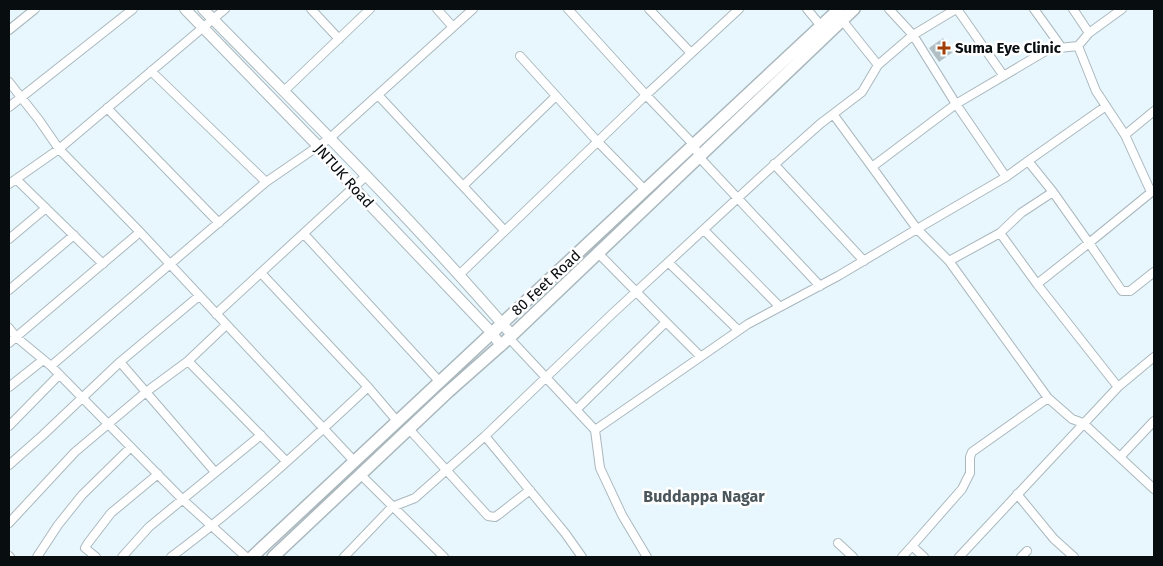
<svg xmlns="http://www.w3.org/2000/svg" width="1163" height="566" font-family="'Fira Sans',sans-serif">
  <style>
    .building { fill: #b1bfc4 }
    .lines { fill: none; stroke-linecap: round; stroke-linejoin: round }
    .minor-casing { stroke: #aab8be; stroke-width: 10 }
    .tertiary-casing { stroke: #aab8be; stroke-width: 12 }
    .secondary-casing { stroke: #aab8be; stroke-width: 14 }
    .minor { stroke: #fff; stroke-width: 8 }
    .tertiary { stroke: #fff; stroke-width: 10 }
    .secondary { stroke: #fff; stroke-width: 11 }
    .poi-dot { fill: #a13e02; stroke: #fff; stroke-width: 2 }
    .labels { text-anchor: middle; stroke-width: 5; stroke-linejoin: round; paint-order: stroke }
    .poi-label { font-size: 15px; font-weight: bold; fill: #080d0f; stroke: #fff; text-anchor: start }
    .street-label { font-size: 15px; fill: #080d0f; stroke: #fff }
    .neighbourhood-label { font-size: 16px; font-weight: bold; fill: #4a565b; stroke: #fff }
  </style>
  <rect width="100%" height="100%" fill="#e8f7fd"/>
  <path class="building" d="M943,38L953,52L939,62L929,48Z"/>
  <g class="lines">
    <g class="minor-casing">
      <path id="minor" d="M225,9L59,149L140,232L354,461
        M311,9L339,39
        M437,9L453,27
        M568,9L646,95L739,9
        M649,9L691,53
        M807,9L821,26
        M889,9L913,35L956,104L1049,49L1078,46L1089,33L1122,9
        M957,9L1003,75
        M1034,9L1062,48
        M1073,9L1089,33
        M842,20L878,65L913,35L956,9
        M9,30L35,9
        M1078,46L1096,91L1125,135L1151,192
        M520,56L597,141L645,190
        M151,71L266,182
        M9,82L39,120L59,149L9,184
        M284,91L370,9
        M378,95L504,230
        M9,107L133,9
        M107,108L219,223
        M1125,135L1154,111
        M1028,161L1106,106
        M774,164L864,261
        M872,167L917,229L1006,177
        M16,179L103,264
        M463,186L556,96
        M1053,192L1089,243L1154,190
        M704,230L780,307
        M1000,233L1037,284
        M304,234L439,381
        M9,239L46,208
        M949,261L1048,398L1072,419L1083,423L1154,489
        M669,263L738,330
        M261,273L368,387L397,421
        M459,275L646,95L694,145L699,157L820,286
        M9,290L74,235
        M216,314L366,176
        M666,322L700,356
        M9,328L16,337L51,366
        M509,338L595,430L600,468L622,515L647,557
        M9,343L140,232
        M188,361L286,461
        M120,362L215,472
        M9,387L43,360
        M1118,387L1037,284L1089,243L1122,291H1130L1154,272
        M576,410L666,322L597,252
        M9,426L59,375
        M409,429L488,516L495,517L498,515L530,490
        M595,430L748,324L838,276L917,229L949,261L1000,233L1021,213L1053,192L1028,161L1006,177L956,104L872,167L833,114
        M1120,457L1154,421
        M9,465L43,435L120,362L199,296
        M361,475L444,557
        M1017,494L1054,539L1074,557
        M9,523L75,452L146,392L188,361L226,325
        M838,543L853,557
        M912,546L962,489L970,473V457L972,452L1048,398
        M9,556L10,557
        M37,557L58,525L82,495L131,447
        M96,557L85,548L88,543L111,513L158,474
        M122,557L149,527L261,435
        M171,557C241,505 305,446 368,387
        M246,557L182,499L51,366L266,182L330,138L473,9
        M344,557L392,507L415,498L485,436
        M582,557L565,533L485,436L612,314L765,173L820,124L862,92L878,65
        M902,557L912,546L924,557
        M959,557L1118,387L1154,357
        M1021,557L1027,551"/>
    </g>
    <g class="tertiary-casing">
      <path id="tertiary" d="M185,9L318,146L353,187L492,333L501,346
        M203,9C308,116 414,221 512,335"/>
    </g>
    <g class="secondary-casing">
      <path id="secondary" d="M252,557L839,9
        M273,557L448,392L509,338L854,9"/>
    </g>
    <use href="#minor" class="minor"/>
    <use href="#tertiary" class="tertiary"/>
    <use href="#secondary" class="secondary"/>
  </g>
  <path class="poi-dot" d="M941.5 40.5h5v5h5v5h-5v5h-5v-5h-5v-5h5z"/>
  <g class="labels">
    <g class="poi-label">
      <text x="955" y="53">Suma Eye Clinic</text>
    </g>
    <g class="street-label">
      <text transform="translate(344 176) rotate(48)" y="5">JNTUK Road</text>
      <text transform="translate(546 283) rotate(-43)" y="5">80 Feet Road</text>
    </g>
    <g class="neighbourhood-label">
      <text x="704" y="502">Buddappa Nagar</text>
    </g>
  </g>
  <rect width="1163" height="566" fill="none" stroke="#080d0f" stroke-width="20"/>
</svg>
